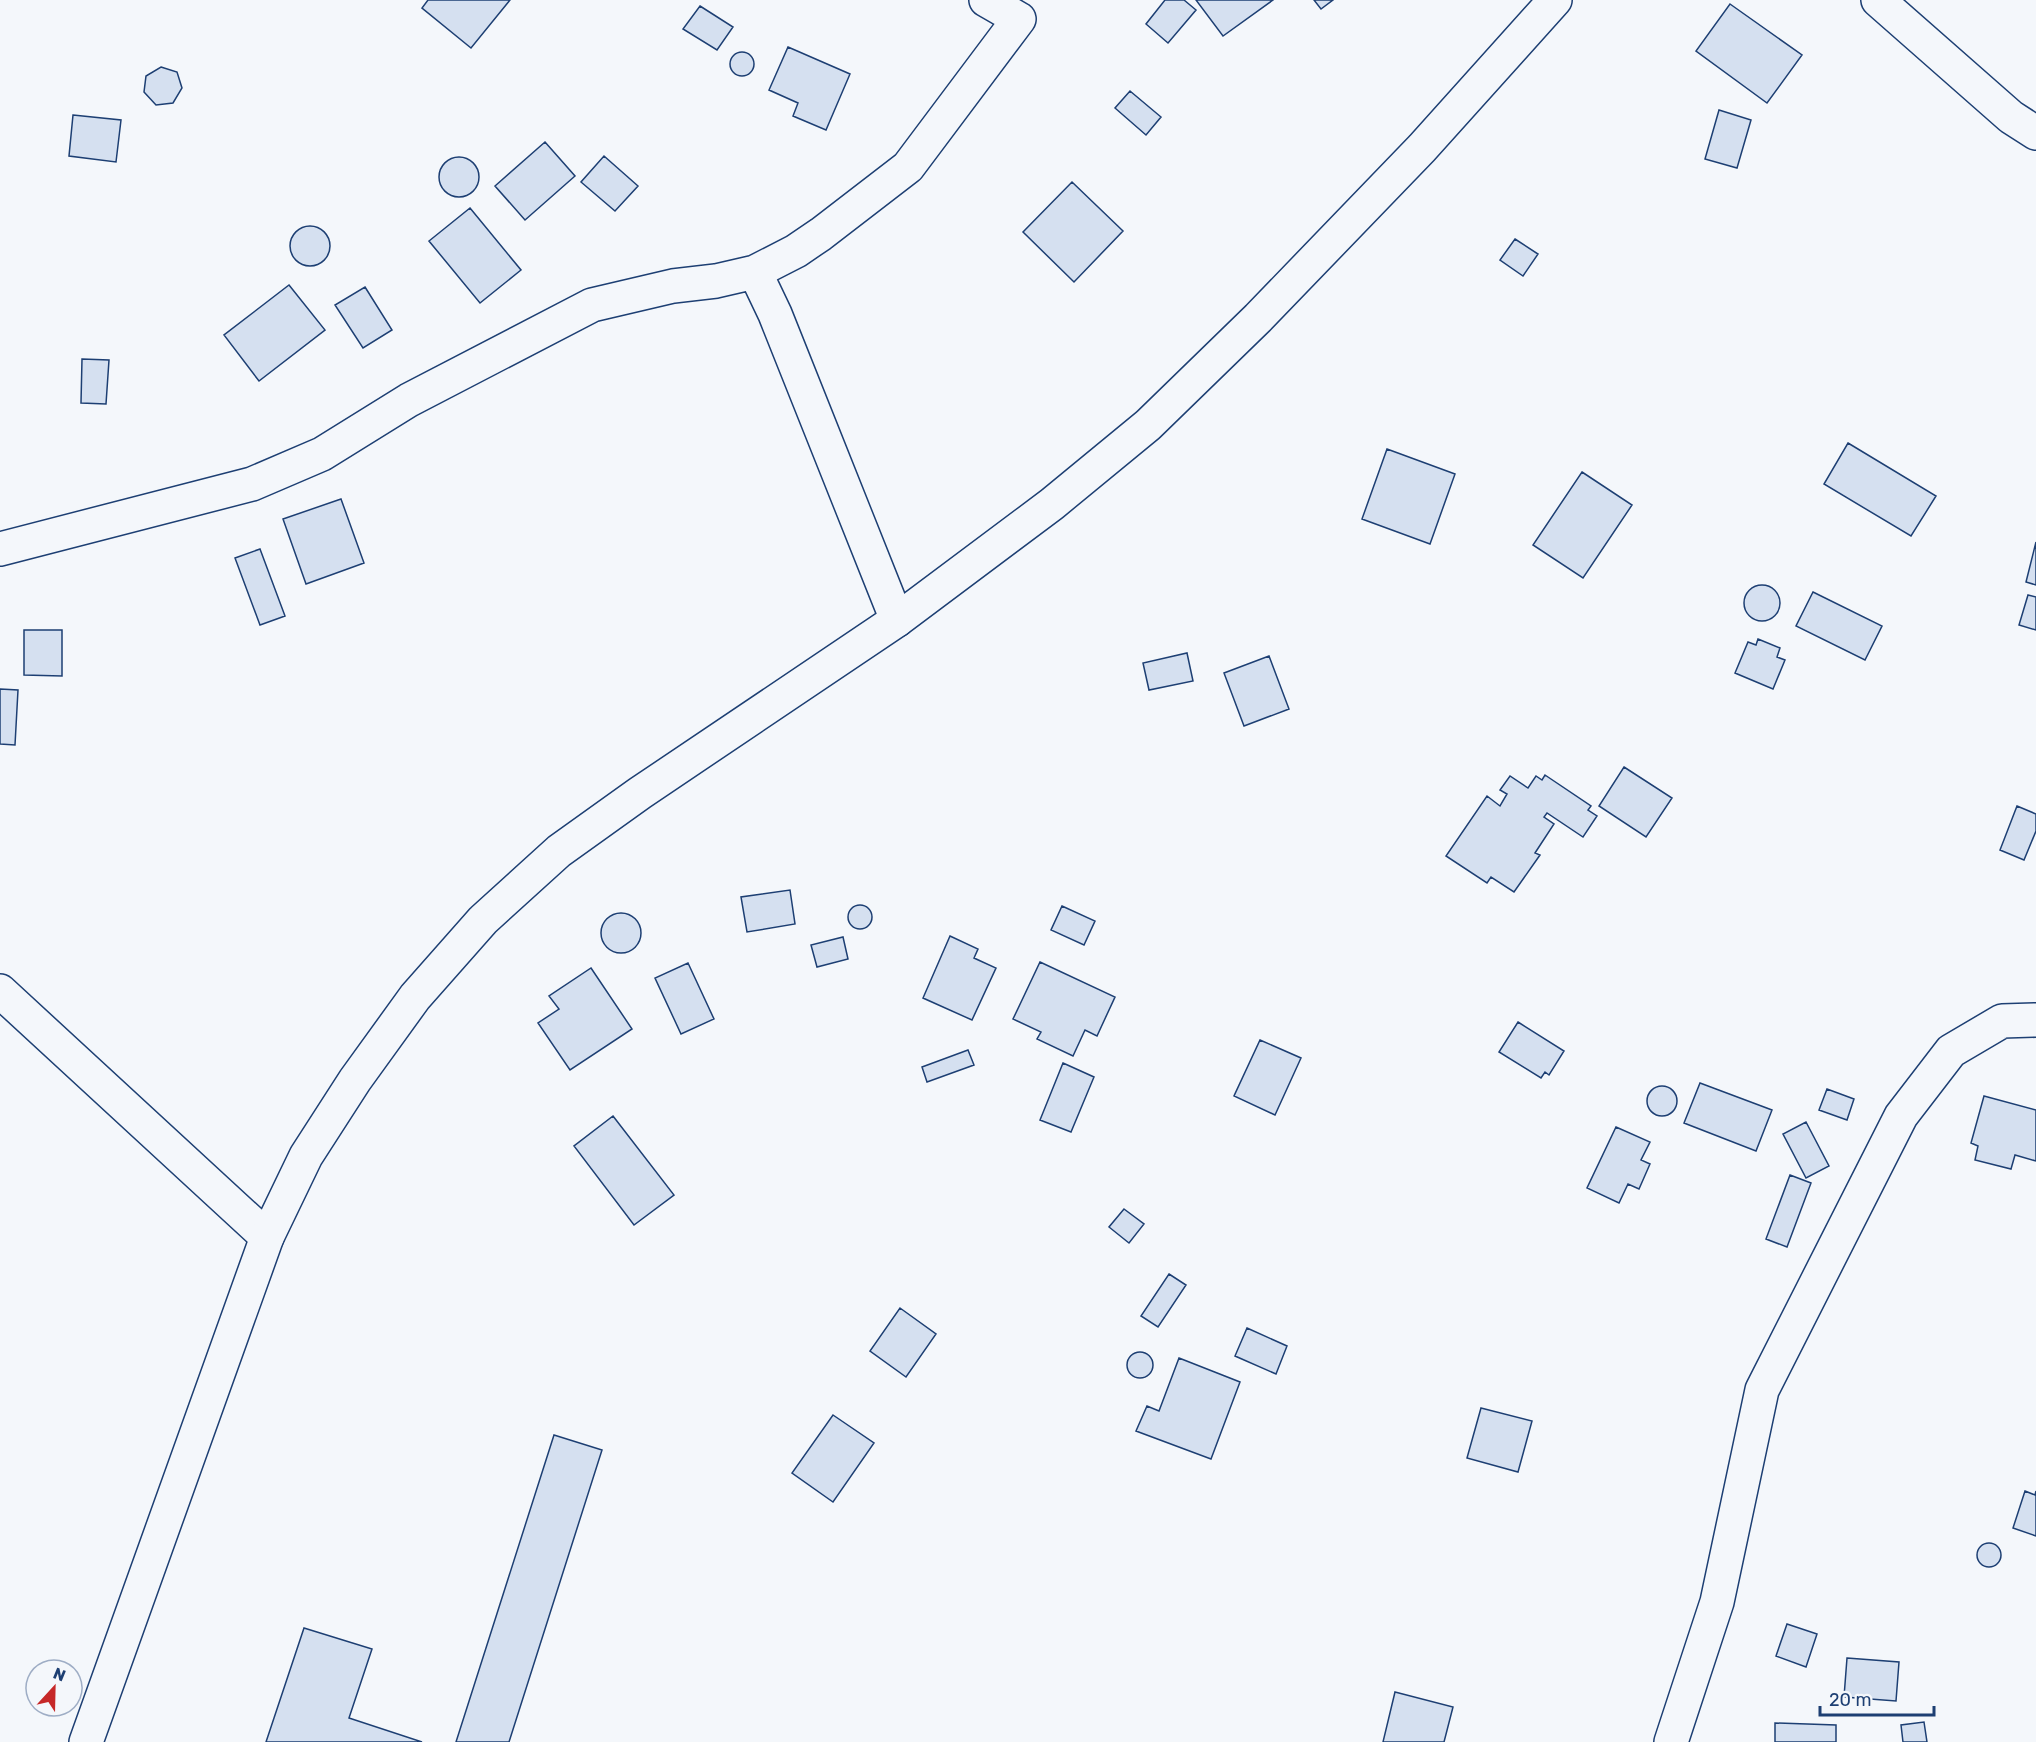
<svg xmlns="http://www.w3.org/2000/svg" width="2036" height="1742" font-family="Rubik,sans-serif">
  <style>
    .building { fill: #d5e0f0; stroke: #1d3f73; stroke-width: 1.5 }
    .lines { fill: none; stroke-linecap: round; stroke-linejoin: round }
    .minor-casing { stroke: #1d3f73; stroke-width: 36 }
    .major-casing { stroke: #1d3f73; stroke-width: 36 }
    .minor { stroke: #f4f7fb; stroke-width: 33 }
    .major { stroke: #f4f7fb; stroke-width: 33 }
  </style>
  <rect width="100%" height="100%" fill="#f4f7fb"/>
  <path class="building" d="M428,0H510L471,48L422,8Z
    M1165,0H1184L1196,10L1168,43L1146,24Z
    M1196,0H1273L1223,36Z
    M1314,0H1333L1321,9Z
    M1730,4L1802,55L1767,103L1696,51Z
    M700,6L733,27L717,50L683,29Z
    M788,47L850,74L826,130L793,116L798,103L769,90Z
    M730 64a12 12 0 1 1 24 0a12 12 0 1 1-24 0Z
    M161,67L177,72L182,88L173,103L156,105L144,92L146,76Z
    M1130,91L1161,117L1146,135L1115,108Z
    M1719,110L1751,120L1737,168L1705,159Z
    M73,115L121,120L116,162L69,156Z
    M545,142L575,176L525,220L495,186Z
    M604,156L638,186L615,211L581,182Z
    M439 177a20 20 0 1 1 40 0a20 20 0 1 1-40 0Z
    M1072,182L1123,231L1074,282L1023,232Z
    M470,208L521,270L480,303L429,241Z
    M290 246a20 20 0 1 1 40 0a20 20 0 1 1-40 0Z
    M1515,239L1538,254L1523,276L1500,260Z
    M289,285L325,330L259,381L224,335Z
    M365,287L392,330L363,348L335,305Z
    M82,359L109,360L106,404L81,403Z
    M1848,443L1936,496L1911,536L1824,484Z
    M1387,449L1455,474L1430,544L1362,519Z
    M1582,472L1632,505L1583,578L1533,545Z
    M341,499L364,563L306,584L283,519Z
    M2036,542V585L2026,582Z
    M260,549L285,616L260,625L235,558Z
    M1744 603a18 18 0 1 1 36 0a18 18 0 1 1-36 0Z
    M1813,592L1882,626L1865,660L1796,626Z
    M2028,595L2036,597V630L2019,625Z
    M24,630H62V676L24,675Z
    M1758,639L1780,648L1777,657L1785,660L1773,689L1735,673L1748,642L1756,645Z
    M1187,653L1193,681L1149,690L1143,663Z
    M1269,656L1289,709L1244,726L1224,673Z
    M0,689L18,690L15,745L0,744Z
    M1624,767L1672,798L1646,837L1599,806Z
    M1545,775L1591,806L1588,810L1597,816L1583,837L1547,813L1544,817L1554,824L1535,853L1540,855L1514,892L1491,877L1487,883L1446,856L1487,796L1500,806L1507,794L1500,790L1510,776L1528,788L1536,776L1542,780Z
    M2017,806L2036,814V831L2024,860L2000,850Z
    M790,890L795,924L747,932L741,897Z
    M848 917a12 12 0 1 1 24 0a12 12 0 1 1-24 0Z
    M1062,906L1095,921L1084,945L1051,930Z
    M601 933a20 20 0 1 1 40 0a20 20 0 1 1-40 0Z
    M950,936L978,949L974,958L996,968L972,1020L923,998Z
    M843,937L848,959L817,967L811,945Z
    M1040,962L1115,997L1097,1036L1085,1030L1073,1056L1037,1039L1041,1032L1013,1019Z
    M688,963L714,1019L681,1034L655,978Z
    M591,968L632,1029L570,1070L538,1023L559,1009L549,996Z
    M1518,1022L1564,1051L1549,1075L1545,1072L1541,1078L1499,1052Z
    M1260,1040L1301,1058L1275,1115L1234,1096Z
    M968,1050L974,1065L927,1082L922,1067Z
    M1063,1063L1094,1077L1071,1132L1040,1120Z
    M1700,1083L1772,1110L1756,1151L1684,1123Z
    M1647 1101a15 15 0 1 1 30 0a15 15 0 1 1-30 0Z
    M1827,1089L1854,1099L1847,1120L1819,1110Z
    M1984,1096L2036,1110V1161L2015,1155L2011,1169L1975,1160L1978,1146L1971,1143Z
    M613,1116L674,1195L634,1225L574,1146Z
    M1806,1122L1829,1166L1806,1178L1783,1134Z
    M1616,1127L1650,1142L1641,1160L1650,1164L1639,1189L1628,1184L1619,1203L1587,1188Z
    M1790,1175L1811,1183L1787,1247L1766,1239Z
    M1124,1209L1144,1224L1129,1243L1109,1227Z
    M1169,1274L1186,1285L1158,1327L1141,1316Z
    M900,1308L936,1334L906,1377L870,1351Z
    M1247,1328L1287,1346L1276,1374L1235,1356Z
    M1127 1365a13 13 0 1 1 26 0a13 13 0 1 1-26 0Z
    M1179,1358L1240,1382L1211,1459L1136,1431L1147,1406L1159,1411Z
    M1481,1408L1532,1421L1518,1472L1467,1458Z
    M833,1415L874,1443L833,1502L792,1473Z
    M554,1435L602,1450L509,1742H456Z
    M2025,1491L2035,1495L2036,1491V1536L2013,1528Z
    M1977 1555a12 12 0 1 1 24 0a12 12 0 1 1-24 0Z
    M1787,1624L1817,1634L1806,1667L1776,1656Z
    M304,1628L372,1649L349,1718L422,1742H266Z
    M1847,1658L1899,1662L1896,1701L1844,1697Z
    M1395,1692L1453,1707L1444,1742H1383Z
    M1924,1722L1927,1742H1903L1901,1725Z
    M1775,1723L1836,1725V1742H1775Z"/>
  <g class="lines">
    <g class="minor-casing">
      <path id="minor" d="M1878,0L2011,117L2036,133
        M0,549L252,484L322,454L409,400L592,305L673,286L716,281L755,272
        M897,620L775,314L755,272L796,251L821,234L908,167L1019,19L986,0
        M0,991L267,1237
        M1671,1742L1717,1602L1762,1390L1901,1116L1951,1051L2002,1021L2036,1020"/>
    </g>
    <g class="major-casing">
      <path id="major" d="M86,1742L267,1237L306,1156L355,1080L415,997L483,920L559,851L640,793L897,620L1052,504L1148,425L1258,318L1422,148L1555,0"/>
    </g>
    <use href="#minor" class="minor"/>
    <use href="#major" class="major"/>
  </g>
  <g transform="translate(54 1688) rotate(22)"><circle r="28" fill="#f4f7fb" stroke="#9eadc5" stroke-width="1.5"/>
  <path d="M0-4.5L10 22L0 15L-10 22Z" fill="#c62828"/>
  <text y="-9" font-size="16" font-weight="bold" text-anchor="middle" fill="#1d3f73">N</text>
  </g>
  <path d="M1820 1706v9h114v-9" fill="none" stroke="#1d3f73" stroke-width="3"/>
  <text x="1829" y="1706" font-size="18" fill="#1d3f73" stroke="#f4f7fb" stroke-width="4.5" paint-order="stroke">20 m</text>
</svg>
